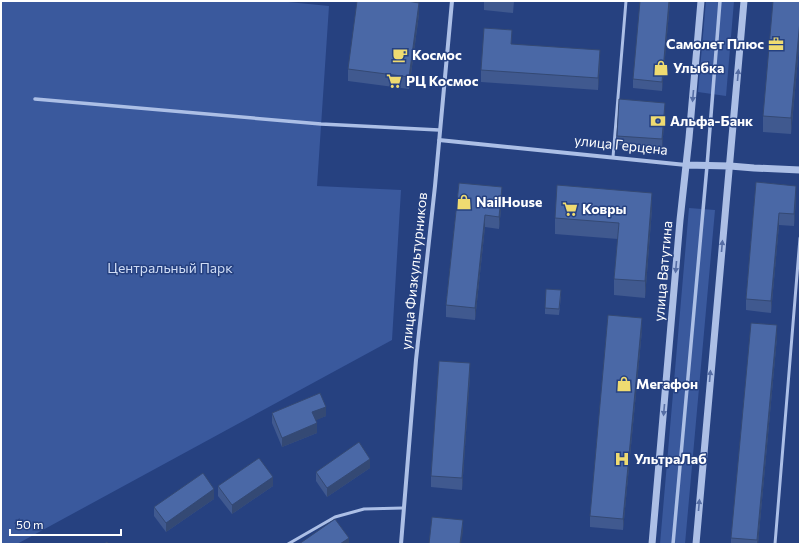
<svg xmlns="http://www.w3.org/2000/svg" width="801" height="545" font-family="Commissioner,sans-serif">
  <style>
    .green { fill: #3a599d }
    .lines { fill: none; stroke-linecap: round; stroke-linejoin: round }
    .service { stroke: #acbfe6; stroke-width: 3 }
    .pedestrian { stroke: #acbfe6; stroke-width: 3.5 }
    .minor { stroke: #acbfe6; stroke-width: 4 }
    .tertiary { stroke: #acbfe6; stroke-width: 7 }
    .wall { fill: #40598f }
    .shaded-wall { fill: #344974 }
    .building { fill: #4a68a6; stroke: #344974 }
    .oneway { fill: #556da4 }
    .labels { text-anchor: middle; stroke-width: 3; stroke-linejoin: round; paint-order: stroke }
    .poi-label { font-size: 14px; font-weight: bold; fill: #fff; stroke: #264180; text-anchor: start }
    .street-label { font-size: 14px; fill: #fff; stroke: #264180 }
    .park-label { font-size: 14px; fill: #cfdcf5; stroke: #264180 }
  </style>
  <rect width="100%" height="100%" fill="#264180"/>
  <path class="green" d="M1,1H278L329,6L317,186L401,190L392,340L17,544H1Z
    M706,1H734L726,96L698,92Z
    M689,208L715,210L685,544H660Z"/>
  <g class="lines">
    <path class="service" d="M613,157L626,1
      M288,544L335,517L364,509L403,508
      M775,544L800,238"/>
    <path class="pedestrian" d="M35,99L321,124L439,130
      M673,544L707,166L720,1"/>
    <path class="minor" d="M439,140L686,165
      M401,544L416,360L435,186L452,1"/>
    <path class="tertiary" d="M686,165L730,166L754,168L800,170
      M652,544L680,220L689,138L701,1
      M696,544L744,1"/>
  </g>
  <path class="wall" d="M484,1H514L513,13L484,10Z
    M670,1L662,91L633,88V79Z
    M800,1V36L791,134L763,132V116Z
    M419,14L409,89L348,81V69Z
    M511,44L600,62L598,90L481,82V70Z
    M665,112L662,149L617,145V136Z
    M756,182L796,198L794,226L779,225L771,313L746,310V299Z
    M459,183L502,199L499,229L485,227L475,320L446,317V305Z
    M652,209L645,298L614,295V279L618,239L555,234V218Z
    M561,296L559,315L545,314V308Z
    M642,330L623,530L590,527V516Z
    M777,337L758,544H731V538Z
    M470,375L462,490L431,487V476Z
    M272,413L326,416L315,420L317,433L282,447L272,423Z
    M370,468L327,497L316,481V472Z
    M218,486H273L232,514L218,496Z
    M214,499L166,532L154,516V507Z"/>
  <path class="shaded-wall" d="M669,1H670L662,91V82Z
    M419,3V14L409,89V77Z
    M800,20V36L791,134V118Z
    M600,50V62L598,90V78Z
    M665,103V112L662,149V139Z
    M796,186V198L794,226V214Z
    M502,187V199L499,229V217Z
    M652,193V209L645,298V281Z
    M779,213V225L771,313V301Z
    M485,215V227L475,320V308Z
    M642,318V330L623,530V519Z
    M777,325V337L758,544H757Z
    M470,363V375L462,490V478Z
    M326,407V416L312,422V412Z
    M317,423V433L282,447V438Z
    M370,459V468L327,497V488Z
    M273,477V486L232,514V505Z
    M214,489V499L166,532V523Z
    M463,520V532L461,544H460Z
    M349,538V544H340Z"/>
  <path class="building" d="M357,1H407L419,3L409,77L348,69Z
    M640,1H669L662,82L633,79Z
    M773,1H800V20L791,118L763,116Z
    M484,28L512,30L511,44L600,50L598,78L481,70Z
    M619,99L665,103L662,139L617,136Z
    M756,182L796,186L794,214L779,213L771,301L746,299Z
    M459,183L502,187L499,217L485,215L475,308L446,305Z
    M557,185L652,193L645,281L614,279L619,223L555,218Z
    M546,289L561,290L559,309L545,308Z
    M608,315L642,318L623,519L590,516Z
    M751,323L777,325L757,540L731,538Z
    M439,361L470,363L462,478L431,476Z
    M320,393L326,407L312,412L317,423L282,438L272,413Z
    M359,442L370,459L327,488L316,472Z
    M259,458L273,477L232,505L218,486Z
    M203,473L214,489L166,523L154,507Z
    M432,517L463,520L460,544H429Z
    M335,519L349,538L340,544H299Z
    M107,542L109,544H104Z"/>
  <defs><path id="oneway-solid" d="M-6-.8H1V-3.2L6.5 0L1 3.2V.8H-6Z"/></defs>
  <g class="oneway">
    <use href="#oneway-solid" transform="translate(738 75) rotate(-85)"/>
    <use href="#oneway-solid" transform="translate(693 96) rotate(95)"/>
    <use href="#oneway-solid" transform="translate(722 246) rotate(-85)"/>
    <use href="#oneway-solid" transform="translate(676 267) rotate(95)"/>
    <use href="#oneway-solid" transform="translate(710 376) rotate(-85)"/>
    <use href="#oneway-solid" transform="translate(664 410) rotate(95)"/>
    <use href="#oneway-solid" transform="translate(699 505) rotate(-85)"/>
  </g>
  <defs>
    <g id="office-bare" transform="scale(1.2)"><path d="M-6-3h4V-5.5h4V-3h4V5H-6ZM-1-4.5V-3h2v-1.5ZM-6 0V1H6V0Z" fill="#efdb71" stroke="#264180" stroke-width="2.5" paint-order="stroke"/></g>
    <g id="cafe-bare" transform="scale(1.2)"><path d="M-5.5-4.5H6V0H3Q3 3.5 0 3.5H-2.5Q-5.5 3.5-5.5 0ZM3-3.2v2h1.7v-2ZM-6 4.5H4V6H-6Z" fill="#efdb71" stroke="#264180" stroke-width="2.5" paint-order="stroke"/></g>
    <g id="shop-bare" transform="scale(1.2)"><path d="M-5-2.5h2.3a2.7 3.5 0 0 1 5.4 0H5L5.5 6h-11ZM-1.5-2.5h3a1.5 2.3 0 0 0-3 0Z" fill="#efdb71" stroke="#264180" stroke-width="2.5" paint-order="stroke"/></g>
    <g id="supermarket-bare" transform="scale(1.2)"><path d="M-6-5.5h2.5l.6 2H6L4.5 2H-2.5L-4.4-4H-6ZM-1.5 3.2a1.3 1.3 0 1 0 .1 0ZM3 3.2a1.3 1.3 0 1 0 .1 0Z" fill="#efdb71" stroke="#264180" stroke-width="2.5" paint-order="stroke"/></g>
    <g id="bank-bare" transform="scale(1.2)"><path d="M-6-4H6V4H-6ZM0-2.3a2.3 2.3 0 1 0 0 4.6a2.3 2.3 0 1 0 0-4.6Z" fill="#efdb71" stroke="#264180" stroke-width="2.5" paint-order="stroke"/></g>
    <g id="hospital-bare" transform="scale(1.2)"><path d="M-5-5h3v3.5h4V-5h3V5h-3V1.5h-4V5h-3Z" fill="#efdb71" stroke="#264180" stroke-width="2.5" paint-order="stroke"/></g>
  </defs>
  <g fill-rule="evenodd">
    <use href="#office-bare" x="776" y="44"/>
    <use href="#cafe-bare" x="400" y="55"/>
    <use href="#shop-bare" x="661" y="68"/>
    <use href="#supermarket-bare" x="394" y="81"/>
    <use href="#bank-bare" x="658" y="121"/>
    <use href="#shop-bare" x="464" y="202"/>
    <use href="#supermarket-bare" x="570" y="209"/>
    <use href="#shop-bare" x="624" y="384"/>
    <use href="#hospital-bare" x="622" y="459"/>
  </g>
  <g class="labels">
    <g class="poi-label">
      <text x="764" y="49" text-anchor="end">Самолет Плюс</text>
      <text x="412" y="60">Космос</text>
      <text x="673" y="73">Улыбка</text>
      <text x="406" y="86">РЦ Космос</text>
      <text x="670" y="126">Альфа-Банк</text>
      <text x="476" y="207">NailHouse</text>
      <text x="582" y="214">Ковры</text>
      <text x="636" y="389">Мегафон</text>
      <text x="634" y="464">УльтраЛаб</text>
    </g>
    <g class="street-label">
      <text transform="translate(621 145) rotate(6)" y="5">улица Герцена</text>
      <text transform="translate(414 271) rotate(-84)" y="5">улица Физкультурников</text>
      <text transform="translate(663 271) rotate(-85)" y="5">улица Ватутина</text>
    </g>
    <g class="park-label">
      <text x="170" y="273">Центральный Парк</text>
    </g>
  </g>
  <rect width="801" height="545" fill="none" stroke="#ffffff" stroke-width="4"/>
  <path d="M10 529v6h111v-6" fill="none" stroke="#ffffff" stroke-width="2"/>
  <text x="16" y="529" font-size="12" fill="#ffffff" stroke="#264180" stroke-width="3" paint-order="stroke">50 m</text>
</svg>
